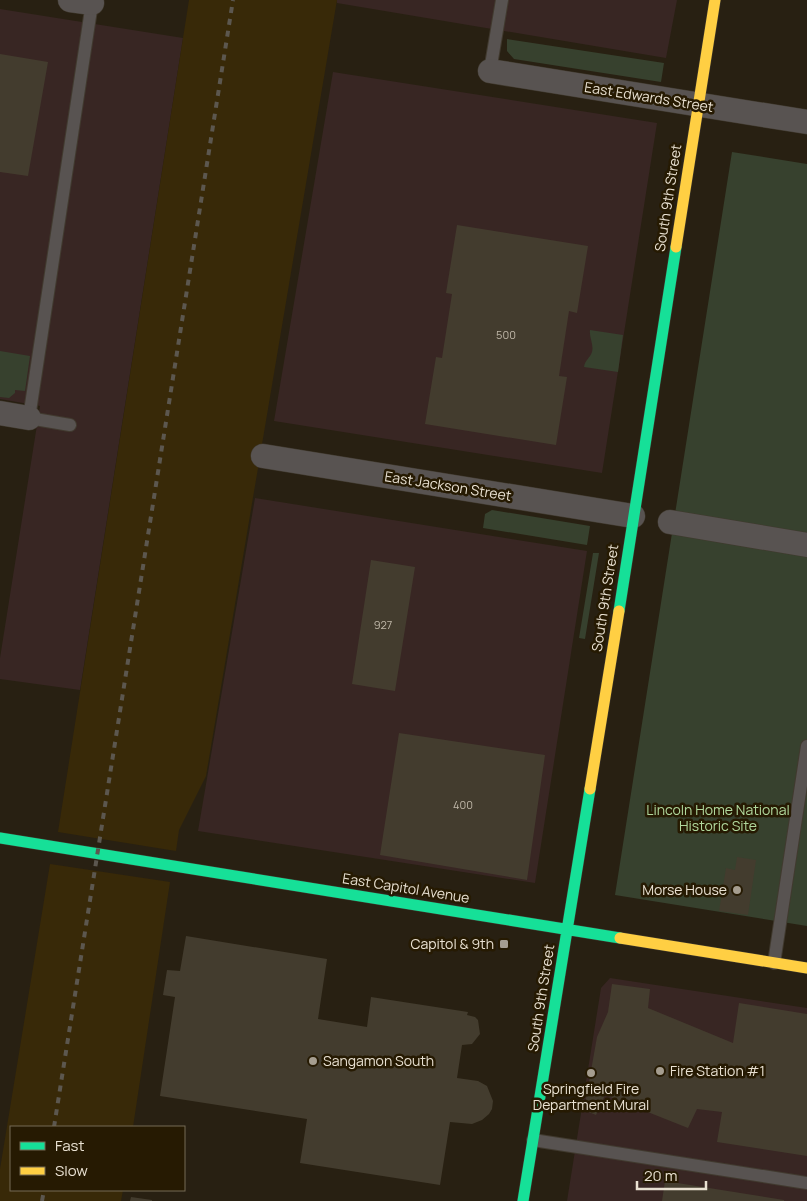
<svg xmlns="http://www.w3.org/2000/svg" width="807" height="1201" font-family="Manrope,sans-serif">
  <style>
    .commercial { fill: #382623 }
    .built { fill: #382908 }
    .green { fill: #37412e }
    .building { fill: #433c2e }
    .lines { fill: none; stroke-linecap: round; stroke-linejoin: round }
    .lane-casing { stroke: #413a2f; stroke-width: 14 }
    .street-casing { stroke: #413a2f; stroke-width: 25 }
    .fast-casing { stroke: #413a2f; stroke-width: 12 }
    .slow-casing { stroke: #413a2f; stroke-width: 12 }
    .lane { stroke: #585351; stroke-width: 12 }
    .street { stroke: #585351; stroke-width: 24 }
    .fast { stroke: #16e098; stroke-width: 11 }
    .slow { stroke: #ffcf43; stroke-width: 11 }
    .rail { stroke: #5c574f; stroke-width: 4; stroke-dasharray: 6 6; stroke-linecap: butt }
    .poi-dot { fill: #a59d8f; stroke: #261a02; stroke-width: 2 }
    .labels { text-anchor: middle; stroke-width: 5; stroke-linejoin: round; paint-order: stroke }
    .number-label { font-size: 11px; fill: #c0b8a9 }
    .street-label { font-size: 14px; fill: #e9e1d2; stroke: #261a02 }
    .park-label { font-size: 14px; fill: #b0d89d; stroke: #261a02 }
    .poi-label { font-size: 14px; fill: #e9e1d2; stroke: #261a02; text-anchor: end }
  </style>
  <rect width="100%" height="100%" fill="#282012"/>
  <path class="commercial" d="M337,0H677L666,58L337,3Z
    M0,9L183,38L80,690L0,679V658L40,406L0,399Z
    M333,72L657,123L602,473L274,421Z
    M255,498L587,551L535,883L198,831Z
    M610,978L807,1008V1201H567L601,988Z"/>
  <path class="built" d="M189,0H337L206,776L179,830L176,851L58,832Z
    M50,864L170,882L133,1127H11V1190H123L121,1201H0V1169Z"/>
  <path class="green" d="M507,39L664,63L661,82L514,59L507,51Z
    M732,152L807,164V926L615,895Z
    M590,330L623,335L618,372L584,367C585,360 590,358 592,352C594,344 589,338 590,330Z
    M0,351L30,356L25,391L15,390V393L9,398L0,397Z
    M492,510L590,526L587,545L483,528L485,514Z
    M593,553H599L585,639L579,638Z"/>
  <path class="building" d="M0,54L48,62L28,176L0,172Z
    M457,225L588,246L577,313L569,311L559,376L567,377L556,445L425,424L436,357L442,358L452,294L446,293Z
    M371,560L415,567L395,691L352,684Z
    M399,733L545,755L527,880L380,855Z
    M737,857L756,860L748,915L719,911L726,868L735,870Z
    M186,936L327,959L318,1019L367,1027L371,997L468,1012L467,1015L475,1017L478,1020L480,1034L472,1044L462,1045L457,1078L478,1081L487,1086L493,1101L492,1109L489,1114L482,1120L472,1124L450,1122L440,1185L300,1163L307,1119L160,1096L175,997L163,995L167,970L180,971Z
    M612,984L650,989L648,1008L733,1043L739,1003L807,1014V1156L717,1142L722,1112L697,1109L688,1128L605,1095L596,1115L584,1110L597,1037L608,1012Z
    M665,1181L784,1200V1201H662Z
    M131,1197L152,1200V1201H130Z"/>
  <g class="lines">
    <g class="lane-casing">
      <path id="lane" d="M490,71L502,0
        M70,425L29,418L92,3
        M774,963L807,746
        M533,1140L807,1183"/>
    </g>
    <g class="street-casing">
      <path id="street" d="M70,0L92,3
        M490,71L807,122
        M0,413L29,418
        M263,456L633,516
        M670,522L807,545"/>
    </g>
    <g class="fast-casing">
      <path id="fast" d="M619,611L676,247
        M0,838L620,938
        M523,1201L590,789"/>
    </g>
    <g class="slow-casing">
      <path id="slow" d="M676,247L715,0
        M590,789L619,611
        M620,938L807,968"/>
    </g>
    <use href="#lane" class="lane"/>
    <use href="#street" class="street"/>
    <use href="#fast" class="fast"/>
    <use href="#slow" class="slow"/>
    <path class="rail" d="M54,1127L233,0
      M42,1201L44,1190"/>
  </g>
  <g class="poi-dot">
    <circle cx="737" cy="890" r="5"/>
    <rect x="499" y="939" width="10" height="10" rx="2.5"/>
    <circle cx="313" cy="1061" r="5"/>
    <circle cx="660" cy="1071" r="5"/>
    <circle cx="591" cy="1073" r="5"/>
  </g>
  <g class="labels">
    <g class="number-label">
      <text x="506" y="339">500</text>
      <text x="383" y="629">927</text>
      <text x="463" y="809">400</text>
    </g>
    <g class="street-label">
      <text transform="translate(649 97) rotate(9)" y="5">East Edwards Street</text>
      <text transform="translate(668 198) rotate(-81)" y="5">South 9th Street</text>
      <text transform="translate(448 486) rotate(9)" y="5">East Jackson Street</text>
      <text transform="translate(605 598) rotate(-81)" y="5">South 9th Street</text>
      <text transform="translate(406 888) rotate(9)" y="5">East Capitol Avenue</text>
      <text transform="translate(541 998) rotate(-81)" y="5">South 9th Street</text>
    </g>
    <g class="park-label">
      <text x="718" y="815">Lincoln Home National<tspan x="718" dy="16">Historic Site</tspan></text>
    </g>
    <g class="poi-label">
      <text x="727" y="895">Morse House</text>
      <text x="494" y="949">Capitol &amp; 9th</text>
      <text x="323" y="1066" text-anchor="start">Sangamon South</text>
      <text x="670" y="1076" text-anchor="start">Fire Station #1</text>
      <text x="591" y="1094" text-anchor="middle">Springfield Fire<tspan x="591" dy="16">Department Mural</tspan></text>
    </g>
  </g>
  <rect x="10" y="1126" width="175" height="65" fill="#261a02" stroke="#746a55"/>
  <rect x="20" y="1142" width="25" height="8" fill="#16e098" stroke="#746a55"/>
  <text x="55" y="1151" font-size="15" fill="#e9e1d2">Fast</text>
  <rect x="20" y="1167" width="25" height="8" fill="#ffcf43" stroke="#746a55"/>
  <text x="55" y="1176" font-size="15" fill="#e9e1d2">Slow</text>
  <path d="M637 1181v8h69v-8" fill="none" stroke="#e9e1d2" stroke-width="2.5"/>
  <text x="644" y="1181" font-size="15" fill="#e9e1d2" stroke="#261a02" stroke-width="4" paint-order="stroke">20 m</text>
</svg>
